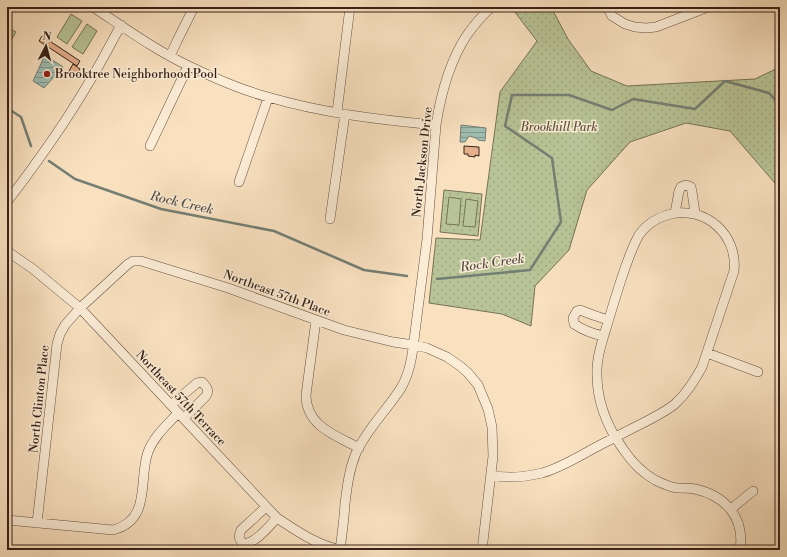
<svg xmlns="http://www.w3.org/2000/svg" width="787" height="557" font-family="'Libre Bodoni',serif">
  <style>
    .grass { fill: url(#grass-dots); stroke: #777257 }
    .garden { fill: #b8c497; stroke: #777257 }
    .water { fill: url(#water-rules); stroke: #747f74 }
    .lines { fill: none; stroke-linecap: round; stroke-linejoin: round }
    .stream { stroke: #747f74; stroke-width: 2.5 }
    .building { fill: #e5af8d; stroke: #362117 }
    .minor-casing { stroke: #675141; stroke-width: 10 }
    .minor { stroke: #fbecd6; stroke-width: 9 }
    .poi-dot { fill: #8f2418; stroke: #fbecd6; stroke-width: 1.5 }
    .labels { text-anchor: middle; stroke-width: 3; stroke-linejoin: round; paint-order: stroke }
    .poi-label { font-size: 12px; fill: #362117; stroke: #fbecd6; text-anchor: start }
    .park-label { font-size: 12px; font-style: italic; fill: #5d523d; stroke: #fbecd6 }
    .street-label { font-size: 12px; fill: #362117; stroke: #fbecd6 }
    .water-label { font-size: 13px; font-style: italic; fill: #555046; stroke: #fbecd6 }
  </style>
  <defs>
    <pattern id="grass-dots" width="8" height="8" patternUnits="userSpaceOnUse"><rect width="8" height="8" fill="#b8c497"/><path d="M2 2h.1M6 6h.1" fill="none" stroke="#9fa881" stroke-width="1.8" stroke-linecap="round"/></pattern>
    <pattern id="water-rules" width="6" height="5" patternUnits="userSpaceOnUse"><rect width="6" height="5" fill="#9ebeb2"/><path d="M0 2.5h6" fill="none" stroke="#829a90"/></pattern>
  </defs>
  <rect width="100%" height="100%" fill="#f9e1c0"/>
  <filter id="stains"><feTurbulence type="fractalNoise" baseFrequency=".005" numOctaves="4"/><feColorMatrix values="0 0 0 0 .2 0 0 0 0 .09 0 0 0 0 .02 0 0 0 .5 -.17"/></filter>
  <radialGradient id="worn" r=".72"><stop offset=".6" stop-color="#630" stop-opacity="0"/><stop offset="1" stop-color="#630" stop-opacity=".3"/></radialGradient>
  <path class="grass" d="M511,7H551L568,39L591,71L627,86L755,79L780,67V189L730,131L686,123L630,142L587,190L569,250L535,286L531,326L502,314L429,303L436,238L480,240L500,92L537,41Z
    M444,190L482,194L478,236L440,232Z"/>
  <path class="garden" d="M71,14L82,21L67,44L57,37Z
    M87,24L97,31L83,54L72,47Z
    M7,27L16,32L7,47Z
    M449,197L461,199L459,225L446,224Z
    M466,199L478,201L475,227L463,226Z"/>
  <path class="water" d="M45,55L63,67L44,88L33,81Z
    M461,125L486,128L485,141L478,140L476,138L469,136L465,142H460Z"/>
  <g class="lines">
    <path class="stream" d="M7,108L21,117L31,146
      M49,161L75,179L161,209L274,231L364,270L407,276
      M437,279L530,270L561,222L552,158L505,126L512,95H569L612,110L633,99L695,109L725,81L769,93L780,105"/>
  </g>
  <path class="building" d="M42,36L80,61L77,66L39,41Z
    M73,64L80,69L76,75L69,71Z
    M464,146L479,147V156L475,155V157L468,156V154H464Z"/>
  <g class="lines">
    <g class="minor-casing">
      <path id="minor" d="M93,7C125,28 155,50 189,66C214,78 241,90 268,97C322,113 380,120 436,125
        M607,7L612,16L625,24L635,27L646,28L656,27L708,7
        M170,56L177,41L194,7
        M337,112L350,7
        M150,146L188,66
        M239,182L268,98
        M7,202C36,164 64,125 88,84C100,65 110,45 121,25
        M675,213L679,191L681,187L686,185L691,187L692,192L695,213
        M330,219L345,114
        M7,251L33,269L80,308L277,518C297,531 318,546 342,550
        M316,320L306,395C306,426 335,435 359,448
        M604,336C592,334 583,330 574,324L573,318L577,311L580,310L593,315L608,320
        M707,353L758,372
        M171,405L197,383L202,382C206,386 210,390 206,396L184,418
        M491,475C508,479 525,477 542,473C561,468 583,454 600,445C614,438 627,431 641,424C653,418 665,412 675,404C687,393 694,381 702,367L734,271C738,235 706,206 671,214C662,216 654,220 647,226C644,229 641,232 639,235C631,249 625,268 620,283C615,299 610,315 605,332C601,345 597,356 597,370C596,399 606,425 623,449C631,461 641,472 655,480C661,483 670,487 677,488C683,488 689,488 695,489C726,496 745,518 740,550
        M266,507L241,530C238,537 239,540 244,544C257,542 268,527 277,518
        M731,509L753,491
        M7,520L113,530C152,520 138,480 148,452C154,436 167,425 178,413
        M37,523L57,344L60,334L65,325L80,308L128,264L133,261H141L228,288L344,330L393,342L414,345L427,348L447,357L460,366L468,373L478,385L488,409L492,427L493,456L482,550
        M340,550C342,535 344,519 345,504C347,487 349,470 356,453C367,429 387,410 401,388C411,371 413,350 415,332L427,239L436,125C441,93 449,62 467,35C474,25 482,16 491,7"/>
    </g>
    <use href="#minor" class="minor"/>
  </g>
  <circle class="poi-dot" cx="47" cy="74" r="4"/>
  <g class="labels">
    <g class="poi-label">
      <text x="55" y="78">Brooktree Neighborhood Pool</text>
    </g>
    <g class="park-label">
      <text x="559" y="131">Brookhill Park</text>
    </g>
    <g class="street-label">
      <text transform="translate(422 162) rotate(-84)" y="4">North Jackson Drive</text>
      <text transform="translate(277 293) rotate(20)" y="4">Northeast 57th Place</text>
      <text transform="translate(181 398) rotate(47)" y="4">Northeast 57th Terrace</text>
      <text transform="translate(39 399) rotate(-84)" y="4">North Clinton Place</text>
    </g>
    <g class="water-label">
      <text transform="translate(182 202) rotate(13)" y="5">Rock Creek</text>
      <text transform="translate(492 262) rotate(-8)" y="5">Rock Creek</text>
    </g>
  </g>
  <rect width="787" height="557" fill="none" stroke="#f9e1c0" stroke-width="24"/>
  <rect x="8" y="8" width="771" height="541" fill="none" stroke="#362117" stroke-width="2"/>
  <rect x="12" y="12" width="763" height="533" fill="none" stroke="#362117"/>
  <g transform="translate(46 46) rotate(6)" stroke="#fbecd6" stroke-width="3" paint-order="stroke">
  <path d="M0-3L7 15L0 10L-7 15Z" fill="#362117"/>
  <text y="-6" font-size="11" font-weight="bold" text-anchor="middle" fill="#362117">N</text>
  </g>
  <rect width="100%" height="100%" filter="url(#stains)"/>
  <rect width="100%" height="100%" fill="url(#worn)"/>
</svg>
